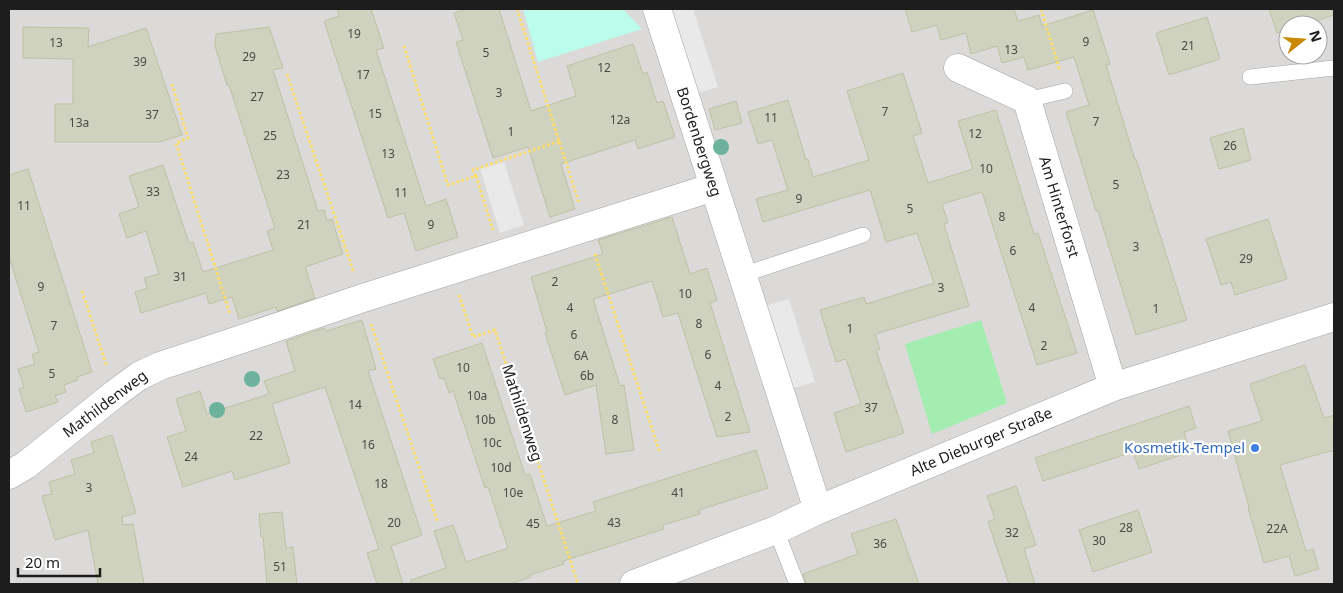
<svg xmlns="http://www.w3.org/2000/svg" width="1343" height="593" font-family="'Noto Sans',sans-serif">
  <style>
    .residential { fill: #dbdad9; fill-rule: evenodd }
    .grass { fill: #a4edb1 }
    .park { fill: #bbfcec }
    .parking { fill: #e9e9e9 }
    .building { fill: #cfd2bf; stroke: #bec1a3 }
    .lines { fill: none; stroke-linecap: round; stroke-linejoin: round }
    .service-casing { stroke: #a4a4a4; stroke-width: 16 }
    .minor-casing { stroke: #a4a4a4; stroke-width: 29 }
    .path { stroke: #ffdc62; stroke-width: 3; stroke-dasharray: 2.5 2.5; stroke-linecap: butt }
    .service { stroke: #fff; stroke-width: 15 }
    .minor { stroke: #fff; stroke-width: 28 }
    .tree { fill: #6cb29c }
    .shop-dot { fill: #3f7fe0; stroke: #fff; stroke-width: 2 }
    .labels { text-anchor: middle; stroke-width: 4.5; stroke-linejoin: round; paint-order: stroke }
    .number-label { font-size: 12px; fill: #4a4a46 }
    .street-label { font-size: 15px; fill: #1d1d1d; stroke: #fff }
    .shop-label { font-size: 15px; fill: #366cbe; stroke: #fff; text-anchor: end }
  </style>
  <rect width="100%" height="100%" fill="#eaefe2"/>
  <path class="residential" d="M9,9H1334V584H9ZM1288,25H1318V55H1288Z"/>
  <path class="grass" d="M981,320L1007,403L932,434L905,344Z"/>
  <path class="park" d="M523,9H623L642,29L538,62Z"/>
  <path class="parking" d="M668,9H693L718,87L695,94Z
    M504,162L524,225L500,233L480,169Z
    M789,299L815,382L790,389L765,306Z"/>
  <path class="building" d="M337,9H371L384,48L376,50L426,206L446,199L458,237L416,251L404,213L388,218L324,21L339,16Z
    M469,9H499L531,111L576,96L567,66L633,44L643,74L647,72L657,103L663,101L675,137L638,149L635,140L561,164L575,209L550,217L528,147L493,158L456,42L463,40L454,13Z
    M905,9H1014L1018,21L1039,15L1042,26L1093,10L1110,64L1106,65L1135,160L1136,159L1187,320L1136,335L1098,211H1096L1066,112L1089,105L1074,57L1028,70L1024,57L1002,63L997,46L971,54L966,33L941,40L937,25L912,32Z
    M1269,9H1334V15L1303,25H1288V30L1277,33Z
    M1207,17L1220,59L1169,75L1156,33Z
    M23,27L89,28L88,47L146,28L182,135L159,142H55V104H73V59L23,58Z
    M269,27L283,68L273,70L318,211L324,210L327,221L332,219L343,254L305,267L315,298L277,311L276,307L239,319L232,297L209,304L206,293L141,313L135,292L147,288L144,278L159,274L146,231L127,238L119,214L139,207L129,176L163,165L189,243L193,242L203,272L273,250L267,231L275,228L229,85H227L215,46L216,34Z
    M903,73L922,133L913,136L928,183L973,169L958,121L996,110L1034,234L1038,233L1077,353L1037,365L982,192L942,204L948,223L944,224L969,306L875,334L880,349L876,350L904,433L846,452L834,413L861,404L846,359L836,362L820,310L864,297L866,304L934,283L917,233L886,242L870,190L763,222L756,199L788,190L772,140L758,144L748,112L788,100L806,160L808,159L813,177L869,160L847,91Z
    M736,101L742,123L715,130L709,109Z
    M1243,128L1251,160L1219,169L1210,138Z
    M28,169L92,372L77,377L78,380L64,385L66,392L55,396L58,402L26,412L19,389L24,387L18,369L35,364L32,354L39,352L9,257V175Z
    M672,217L690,274L707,268L717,300L710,303L750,432L717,437L678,313L663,317L652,281L593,299L620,386L624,385L634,450L606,454L596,385L565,395L545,333L547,332L531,277L603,254L598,240Z
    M1268,219L1287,279L1235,295L1231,282L1221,285L1206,239Z
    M362,320L376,369L368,371L422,535L391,546L403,584H377L367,553L379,549L325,387L272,404L290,463L235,480L232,471L183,487L167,437L186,431L176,399L200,391L207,414L269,394L264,381L295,371L286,341L324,328L326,331Z
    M482,343L525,475L530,474L547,526L596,511L593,502L756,450L768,488L699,510L700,514L663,525L664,529L563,561L564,564L530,575L531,577L510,584H411V580L446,568L434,531L453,525L466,562L508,548L488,487L485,488L453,391L449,393L444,378L440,379L433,359Z
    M1305,365L1324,418L1334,415V450L1280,465L1306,551L1313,549L1319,569L1295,576L1289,556L1264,563L1248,508L1249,507L1228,431L1262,421L1250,384Z
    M1189,406L1196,428L1184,432L1190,452L1139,469L1133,452L1043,481L1035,458Z
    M112,435L136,513L122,517L123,525L133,524L144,584H98L88,530L55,540L42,496L52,494L49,482L75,474L71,460L94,453L91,442Z
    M1016,486L1036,545L1024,549L1035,584H1009L988,522L995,519L987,496Z
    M1138,510L1152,552L1093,572L1079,530Z
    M282,512L286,548L293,547L297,584H267L263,537H261L259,514Z
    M896,519L919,584H806L803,574L858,554L851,534Z"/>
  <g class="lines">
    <g class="service-casing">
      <path id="service" d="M1250,77L1334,68
        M1027,100L1065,91
        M742,275L863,235
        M776,530L797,584"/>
    </g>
    <g class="minor-casing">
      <path id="minor" d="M657,9L818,510
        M958,68L1027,100L1113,387
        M9,475L26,465L116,393L139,376L160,366L239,340L363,298L714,187
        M634,584L776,530L818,510L1113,387L1334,317"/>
    </g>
    <path class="path" d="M517,9L579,203
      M1041,9L1060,71
      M404,46L448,185L476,176L493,230
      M287,74L354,273
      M172,84L188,138L176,143L230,314
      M476,176L473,170L560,141
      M595,254L660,453
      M82,291L107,367
      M459,295L473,337L495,330L578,584
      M371,324L438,523"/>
    <use href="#service" class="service"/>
    <use href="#minor" class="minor"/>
  </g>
  <g class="tree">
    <circle cx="721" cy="147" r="8"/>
    <circle cx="252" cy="379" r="8"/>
    <circle cx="217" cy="410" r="8"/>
  </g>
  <circle class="shop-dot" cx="1255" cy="448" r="5"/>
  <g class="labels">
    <g class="number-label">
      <text x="354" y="38">19</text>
      <text x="1086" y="46">9</text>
      <text x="56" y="47">13</text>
      <text x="1188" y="50">21</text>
      <text x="1011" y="54">13</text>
      <text x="486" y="57">5</text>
      <text x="249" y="61">29</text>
      <text x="140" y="66">39</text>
      <text x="604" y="72">12</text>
      <text x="363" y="79">17</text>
      <text x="499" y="97">3</text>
      <text x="257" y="101">27</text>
      <text x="885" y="116">7</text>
      <text x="375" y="118">15</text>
      <text x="152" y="119">37</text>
      <text x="771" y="122">11</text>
      <text x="620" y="124">12a</text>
      <text x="1096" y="126">7</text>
      <text x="79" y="127">13a</text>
      <text x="511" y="136">1</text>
      <text x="975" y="138">12</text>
      <text x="270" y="140">25</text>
      <text x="1230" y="150">26</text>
      <text x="388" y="158">13</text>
      <text x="986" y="173">10</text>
      <text x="283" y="179">23</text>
      <text x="1116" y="189">5</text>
      <text x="153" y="196">33</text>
      <text x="401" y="197">11</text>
      <text x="799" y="203">9</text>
      <text x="24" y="210">11</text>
      <text x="910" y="213">5</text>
      <text x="1002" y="221">8</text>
      <text x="304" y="229">21</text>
      <text x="431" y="229">9</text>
      <text x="1136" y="251">3</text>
      <text x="1013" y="255">6</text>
      <text x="1246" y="263">29</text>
      <text x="180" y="281">31</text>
      <text x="555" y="286">2</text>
      <text x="41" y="291">9</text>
      <text x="941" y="292">3</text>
      <text x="685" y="298">10</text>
      <text x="570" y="312">4</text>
      <text x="1032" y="312">4</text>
      <text x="1156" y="313">1</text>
      <text x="699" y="328">8</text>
      <text x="54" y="330">7</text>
      <text x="850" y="333">1</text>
      <text x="574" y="339">6</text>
      <text x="1044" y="350">2</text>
      <text x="708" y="359">6</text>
      <text x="581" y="360">6A</text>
      <text x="463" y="372">10</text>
      <text x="52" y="378">5</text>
      <text x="587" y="380">6b</text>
      <text x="718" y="390">4</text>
      <text x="477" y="400">10a</text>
      <text x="355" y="409">14</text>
      <text x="871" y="412">37</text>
      <text x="728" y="421">2</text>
      <text x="485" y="424">10b</text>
      <text x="615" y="424">8</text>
      <text x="256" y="440">22</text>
      <text x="492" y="447">10c</text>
      <text x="368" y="449">16</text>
      <text x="191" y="461">24</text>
      <text x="501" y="472">10d</text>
      <text x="381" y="488">18</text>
      <text x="89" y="492">3</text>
      <text x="513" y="497">10e</text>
      <text x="678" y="497">41</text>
      <text x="394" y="527">20</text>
      <text x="614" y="527">43</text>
      <text x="533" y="528">45</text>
      <text x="1126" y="532">28</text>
      <text x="1277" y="533">22A</text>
      <text x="1012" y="537">32</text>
      <text x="1099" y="545">30</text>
      <text x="880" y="548">36</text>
      <text x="280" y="571">51</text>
    </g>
    <g class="street-label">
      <text transform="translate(699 142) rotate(72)" y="5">Bordenbergweg</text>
      <text transform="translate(1059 207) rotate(73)" y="5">Am Hinterforst</text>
      <text transform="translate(105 404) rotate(-37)" y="5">Mathildenweg</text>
      <text transform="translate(522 413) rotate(72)" y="5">Mathildenweg</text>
      <text transform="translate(981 442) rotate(-23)" y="5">Alte Dieburger Straße</text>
    </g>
    <g class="shop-label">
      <text x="1245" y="453">Kosmetik-Tempel</text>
    </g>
  </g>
  <rect width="1343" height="593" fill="none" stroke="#1d1d1d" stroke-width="20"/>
  <g transform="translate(1303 40) rotate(73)"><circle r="24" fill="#ffffff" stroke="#a5a5a5"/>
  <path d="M0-4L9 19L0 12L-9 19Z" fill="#c98800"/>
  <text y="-8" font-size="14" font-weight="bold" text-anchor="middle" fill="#1d1d1d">N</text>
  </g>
  <path d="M18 568v8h82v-8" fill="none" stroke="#1d1d1d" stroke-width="2.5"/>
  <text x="25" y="568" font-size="15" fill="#1d1d1d" stroke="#ffffff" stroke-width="4" paint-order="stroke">20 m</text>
</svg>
